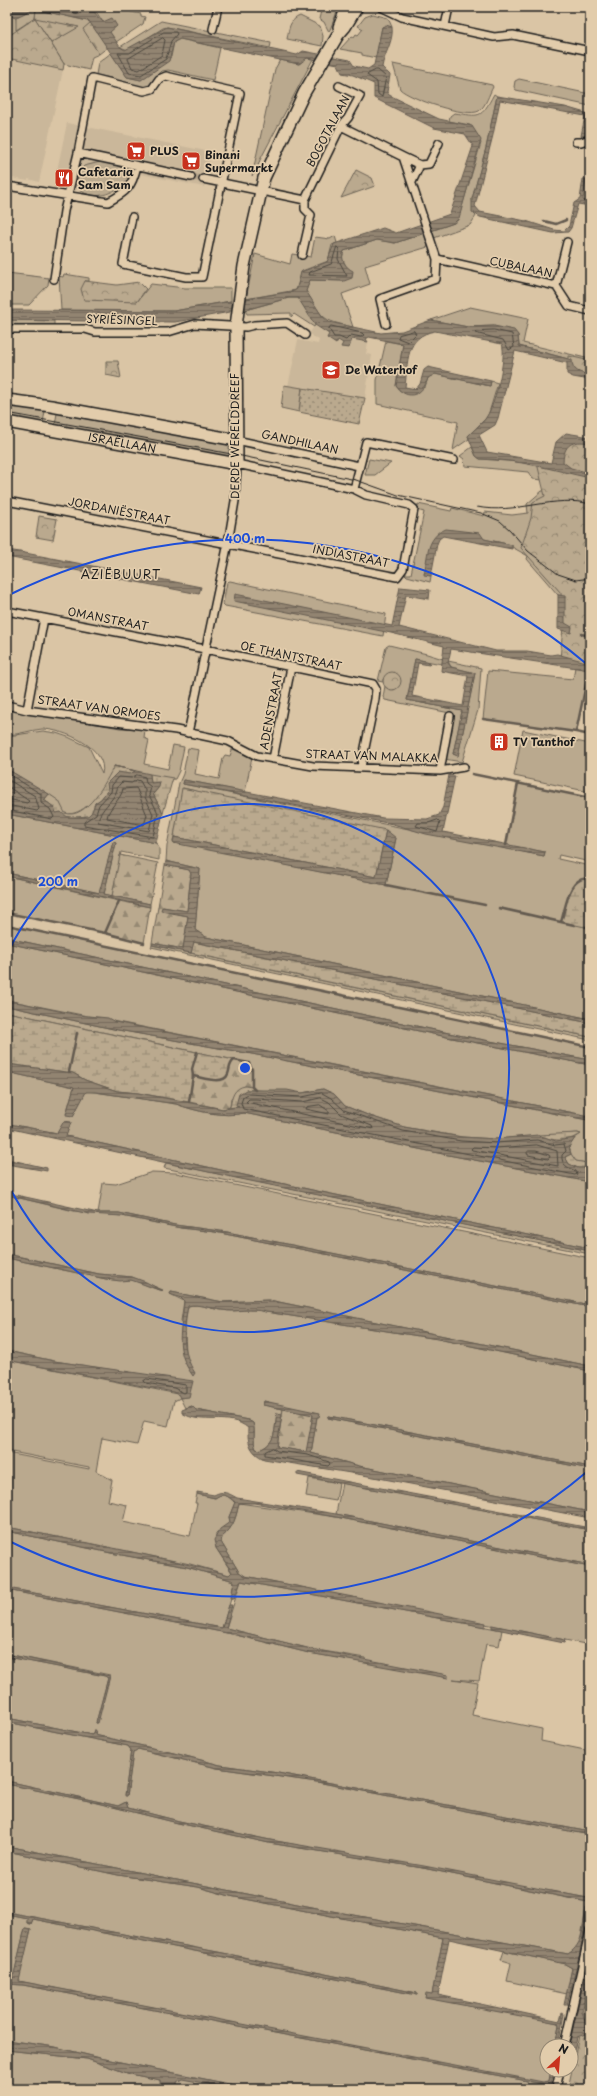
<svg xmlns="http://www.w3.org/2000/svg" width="597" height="2096" font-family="'Playpen Sans',sans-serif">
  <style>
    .built { fill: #cab79a }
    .grass { fill: #baa98e; stroke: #6b6255; fill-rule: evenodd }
    .forest { fill: url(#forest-firs); stroke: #6b6255 }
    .wetland { fill: url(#wetland-marsh); stroke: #6b6255 }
    .park { fill: url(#park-crowns); stroke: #6b6255 }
    .garden { fill: url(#garden-dots); stroke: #6b6255 }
    .water { fill: url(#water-rules); stroke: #635a4f }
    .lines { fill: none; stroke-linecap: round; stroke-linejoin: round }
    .shore { stroke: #4b463e; stroke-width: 1 }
    .stream { stroke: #635a4f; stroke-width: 2.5 }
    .street-tunnel { stroke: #b4a38a; stroke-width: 7; stroke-dasharray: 7 3.5; stroke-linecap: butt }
    .street-casing { stroke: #1c1c1c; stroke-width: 10 }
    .secondary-casing { stroke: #1c1c1c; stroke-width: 14 }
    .street { stroke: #e2ccab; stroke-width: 7 }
    .secondary { stroke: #e2ccab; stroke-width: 11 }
    .tram { stroke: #1c1c1c; stroke-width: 1 }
    .ring { fill: none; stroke: #1d4ed8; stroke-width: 2 }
    .labels { text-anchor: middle; stroke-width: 3.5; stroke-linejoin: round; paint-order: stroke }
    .street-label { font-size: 11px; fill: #1c1c1c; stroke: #e2ccab }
    .poi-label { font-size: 11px; font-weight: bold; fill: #1c1c1c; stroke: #e2ccab; text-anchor: start }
    .neighbourhood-label { font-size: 12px; letter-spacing: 1px; fill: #1c1c1c; stroke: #e2ccab }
    .centre { fill: #1d4ed8; stroke: #e2ccab; stroke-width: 2 }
    .ring-label { font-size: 12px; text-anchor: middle; font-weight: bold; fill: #1d4ed8; stroke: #e2ccab; stroke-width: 3.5; stroke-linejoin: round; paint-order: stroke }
  </style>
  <defs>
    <pattern id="forest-firs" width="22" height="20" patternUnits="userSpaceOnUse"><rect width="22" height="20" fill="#baa98e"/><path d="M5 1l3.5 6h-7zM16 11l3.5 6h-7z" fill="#968973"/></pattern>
    <pattern id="wetland-marsh" width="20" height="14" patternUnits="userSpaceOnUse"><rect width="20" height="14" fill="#baa98e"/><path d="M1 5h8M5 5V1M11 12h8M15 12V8" fill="none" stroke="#968973"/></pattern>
    <pattern id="park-crowns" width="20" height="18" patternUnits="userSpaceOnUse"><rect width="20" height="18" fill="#baa98e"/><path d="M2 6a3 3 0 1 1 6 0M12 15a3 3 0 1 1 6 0" fill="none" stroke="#968973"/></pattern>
    <pattern id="garden-dots" width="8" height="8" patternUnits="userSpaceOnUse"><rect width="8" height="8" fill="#baa98e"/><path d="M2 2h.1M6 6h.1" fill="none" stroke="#968973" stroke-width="1.8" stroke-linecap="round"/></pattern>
    <pattern id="water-rules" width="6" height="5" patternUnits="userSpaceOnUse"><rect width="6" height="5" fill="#928471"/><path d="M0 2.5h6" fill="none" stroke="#766b5c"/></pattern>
  </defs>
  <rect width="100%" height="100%" fill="#dac5a5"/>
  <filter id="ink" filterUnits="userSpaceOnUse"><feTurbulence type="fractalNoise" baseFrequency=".025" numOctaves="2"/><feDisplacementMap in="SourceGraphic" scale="8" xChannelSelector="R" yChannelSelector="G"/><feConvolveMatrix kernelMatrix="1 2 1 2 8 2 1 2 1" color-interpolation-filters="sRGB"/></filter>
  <g filter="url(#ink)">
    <path class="built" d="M7,58L63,70L39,182L28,179V181L7,177Z
      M67,123L211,152L204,187L140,174L75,190L54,185Z
      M315,325L329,334L336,344L338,340L343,343L341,347L351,339L368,342L366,354L372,355L365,398L288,386L298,340L318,344L319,340L309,334Z"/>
    <path class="grass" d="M75,7H108L141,14V16L145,17L143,24L116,42L97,13Z
      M322,7H339L329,32L324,22L319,19Z
      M36,9L91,22L84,29L99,54L92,57L89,70L64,64L51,43L78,27L35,19L49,41L24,56L10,34L7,37V15L16,17L17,30L35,18Z
      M373,14L388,18L392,27H382L376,58L362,55V53L340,49L352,36L354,37L356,34L358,35L363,29L358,26L365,17Z
      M300,16L320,26L323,36L322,46L287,39C289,29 289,20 300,16Z
      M161,21L271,43L270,48L167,27L163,28L128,50L120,47Z
      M180,39L220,48L213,80L168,70L162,71L146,88L119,83L115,79L96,75L98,63L111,53L127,77L141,80L171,57L174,42Z
      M307,58L313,59L260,160L256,172L252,176L275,69L280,60L299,64Z
      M393,64L492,85L493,87C489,94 486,106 479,111C467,118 410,99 400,89Z
      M519,79L590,94V106L516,90L514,87L515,81Z
      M494,94L497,96L486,148L472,199L474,214L476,216L470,225L434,238L431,231L454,223L458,220L481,143L470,125L449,121L450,116L454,113C481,116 480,120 494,94Z
      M100,162C110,163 123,165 128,175V179C117,194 89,204 77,186L78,173L84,166Z
      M425,233L428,247L365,266L370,284L342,294L353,327C320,320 324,319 306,291L310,280L344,281L347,268L342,258L344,251L377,240L395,243Z
      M335,236L337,243L332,245L328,261L302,271L296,290L246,299L255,254L290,264L292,254L311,257L315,237L330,239Z
      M7,273L49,278L48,285L29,305H7Z
      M64,274L89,278V281H85L137,302L151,284L185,288H231V301L174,311L61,310L59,276L63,277Z
      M289,298H298L300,300L315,325L314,327L294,314L291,317V313L247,314L245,310Z
      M470,307L528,319L523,343L590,359V375L572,360L519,346L518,335L494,326L468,327L431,320Z
      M7,320L54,321V326L7,324Z
      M386,341L403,344L396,386L400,391L425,387L428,378L435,374L490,386L491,381L498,383L488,416L468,436L469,439L453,450L458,422L377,404V380Z
      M284,385L302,388L299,412L281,408Z
      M7,404L45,411L43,423L7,416Z
      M57,413L229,445V457L55,425Z
      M472,447L476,456L480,459L519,462L542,466L553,481L533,479L528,472L465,466L464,459L460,456Z
      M369,459L391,463L375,475H365Z
      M542,491H553L565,596L558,595L527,559L528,556L512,547V545L484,539L438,532L424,574L431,576L430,582L407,576L405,574H411L424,512L417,510L418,504L451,511L452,508L484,516L485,512L512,515L528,513L527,504Z
      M230,581L386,614L383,636L225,606L223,604L227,582Z
      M389,645L427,654L443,659L442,664L415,659L407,700L462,711L453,754L458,756L475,673L451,667L448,661L481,668L478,710L462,762L444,759L450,713L385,700L383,697L385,686L394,690L399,686L383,679V682L378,681L386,647Z
      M575,667L589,670L576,732L483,719L488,671L573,679Z
      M7,708L120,728L145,729L144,738L149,740L144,764L168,769L173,745L184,747L179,771L175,779L104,786C97,798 82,815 66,814L63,812L59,801L7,769L8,736L43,731L56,733L68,737L89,747L102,774C109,748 63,729 42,729C31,730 20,734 9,735L11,727L7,726Z
      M523,730L590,744V792L514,776Z
      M233,747L252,757L245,792L184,780L183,784L544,856L545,852L506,845L518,783L590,798V862L559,855L558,859L590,866V879L585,878L562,921L590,928V1019L206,937L195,930L200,869L166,861L167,846L179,783L183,774L188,748L199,750L195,774L219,779L223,758L225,755L230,756ZM183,788L396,838L386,885L173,842Z
      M7,814L156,843L159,848V860L121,852L112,896L104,894L116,843L113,842L100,893L7,873Z
      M7,876L119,901L105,933L7,913Z
      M7,925L590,1047V1060L458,1035L7,938Z
      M7,943L447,1037L590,1065V1162L587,1163L575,1161L571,1154L569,1147L575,1138L581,1134L578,1133L496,1139L462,1137L404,1127L370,1116L345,1106L334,1094L323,1089L302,1093L255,1090L252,1087V1069L249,1063L7,1012V1006L118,1030L252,1054L587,1120L589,1116L7,1000Z
      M152,945L590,1037V1040L151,947Z
      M7,1072L74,1087L66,1114L73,1116L86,1091L95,1092L176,1104C195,1111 224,1118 244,1113L443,1154L590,1182V1248L312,1190L66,1136L71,1122L57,1133L9,1124L7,1125Z
      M166,1163L590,1251V1254L164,1168Z
      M152,1172L176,1173L590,1258V1305L227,1232L175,1225L119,1213H98L103,1183L116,1184Z
      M7,1195L74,1211L122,1216L181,1228L215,1232L590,1307V1366L269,1300L223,1302L171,1292L170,1294L184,1301L181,1321L187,1362C185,1342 184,1325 188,1306C199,1303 211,1309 222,1310C238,1313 248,1307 266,1312L438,1339L590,1371V1467L329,1416L328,1418L590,1469V1512L359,1466L311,1453L317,1417L264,1401L263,1405L283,1409L282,1414L277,1413C274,1430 277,1443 259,1450L256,1449C252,1440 256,1434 253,1423L248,1420L196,1410L192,1406L185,1408L180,1398L174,1401L168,1426L144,1421L137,1445L102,1438L96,1471L112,1480L108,1501L127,1505L123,1522L190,1536L197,1503H195L197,1494L215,1498C224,1492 228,1496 235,1503L229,1517L230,1522L216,1534V1548L232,1573L229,1575L190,1564L7,1527V1453L89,1469V1467L7,1451V1360L178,1394L193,1382L54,1361L7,1351V1258L106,1279C115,1281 123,1279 132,1280C143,1282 152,1290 163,1290L132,1277L99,1274L7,1254Z
      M309,1478L339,1483L336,1501L306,1496Z
      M342,1483L590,1530V1565L336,1514Z
      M239,1503L336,1517L590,1567V1645L245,1576L239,1572L221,1542L222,1537C234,1527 236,1517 239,1503Z
      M7,1531L111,1553L187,1567L234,1581L231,1599L222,1628L7,1588Z
      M241,1581L502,1630L499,1646L486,1644L479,1681L453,1679L478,1683L472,1715L542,1729L541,1741L590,1751V1832L278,1773L220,1765L178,1754L94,1735V1730L92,1735L7,1718V1657L105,1676L108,1678L96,1723H97L110,1675L7,1654V1590L232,1634L309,1653L365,1662V1658L311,1649L226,1628Z
      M7,1722L128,1746L131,1750L125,1795L127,1796L133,1752L138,1749L217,1768L317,1782L590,1835V1890L588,1898L270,1840L179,1821L128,1808L126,1802L118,1806L7,1781Z
      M7,1784L89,1801L178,1823L269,1843L423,1868L587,1902L580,1943L576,1949L568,1954L332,1911L7,1846Z
      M7,1851L118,1875L198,1887L230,1896L443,1938L432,1995L558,2023L559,2026L555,2046H547V2070H551L549,2081L543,2083L18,1981L31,1929L25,1928L13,1979H7V1914L28,1918L27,1923L31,1924L33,1919L417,1995V1993L228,1954L7,1912Z
      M504,1951L565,1964L572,1968L567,1994L507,1981L511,1963L501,1960Z
      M7,1984L23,1985L543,2084L548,2087V2089H254L100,2058L55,2047L7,2040Z
      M7,2050L87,2059L130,2074L160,2080L161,2089H7Z
      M181,2078L236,2089H177V2082Z"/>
    <path class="forest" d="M32,9H36L35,18L79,27L51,43L35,18L16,30V17Z
      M91,22L108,47L99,54L83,29Z
      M120,855L158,863L150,904L112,896Z
      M165,865L190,870L191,874L187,911L163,907L161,910L188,916L183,949L152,943Z
      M119,901L150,907L144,943L105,933Z
      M234,1060L249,1063L252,1069V1087L245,1086L231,1099L230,1107L223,1109L189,1102L193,1076L219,1080L227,1077L230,1065Z
      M283,1409L313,1414L307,1452L277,1447Z"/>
    <path class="wetland" d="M114,766L136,771L108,790L101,799L95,803L92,812L88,816L68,818L56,813L51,805L44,800L49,794L59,801L65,813C86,821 107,780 114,766Z
      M150,774L173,778L163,813L153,794L159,787L149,781Z
      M182,788L386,830L376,877L174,837Z
      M585,878L590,879V928L561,922C566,907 568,884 585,878Z
      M193,942L590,1023V1037L191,953Z
      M7,1012L234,1060C229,1064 230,1069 228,1074C224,1086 201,1077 193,1076L189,1102L138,1093L117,1091L85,1080L73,1073L7,1064Z
      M245,1086L252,1087L255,1090H246L240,1106L223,1109L230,1107C232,1096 234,1088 245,1086Z
      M577,1133L581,1134C566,1143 553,1141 538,1135Z
      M571,1154L576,1161L587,1163L590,1162V1168H578L569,1164L565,1157Z"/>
    <path class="park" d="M35,18L64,64L63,70L7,58V37Z
      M356,170L372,178L375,186L341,198Z
      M85,281L117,285L139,282L146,289L137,302L84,300L81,289Z
      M569,356L590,361V378L569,372Z
      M106,361H118L121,378L106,375Z
      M567,437L590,441V667L560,659L563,627L561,593L521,548L531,518L533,502L545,496L537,463L556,466Z
      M39,516L57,519L53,540L36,537Z
      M383 681a9 9 0 1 1 18 0a9 9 0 1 1-18 0Z
      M590,1982V2089H568Z"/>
    <path class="garden" d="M302,388L365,398L359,424L299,412Z"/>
    <path class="water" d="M7,7H75L93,11L103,22L112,18L117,26L110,32L120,47L125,50L167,27L297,55L303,51L350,60L354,66L368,69L374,65L382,27L386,25L392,27C394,41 384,54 382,67L390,75L387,92L389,95L439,119L472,126L481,140L459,218L454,223L395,243L377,240L344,251C340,259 345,267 353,271L352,278L344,281L310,280L306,291L322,316L329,322L381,333L402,331L431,320L468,327L494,326L514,330L518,335L519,346L572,360C572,371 580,373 590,375V380L573,377L567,374V363L515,351L498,418L495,425L479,435L487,452L551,463L556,442L566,433L590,437V443C572,440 564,444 563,462L571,468L590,473V478C553,470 518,459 480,459L476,456L468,436C474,429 482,425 487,416C495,404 507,357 502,344L435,331C405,336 408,362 405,387L416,389L420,384L424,370L428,367L491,381L490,386L435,374L428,378C423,395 408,402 396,386L403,344L369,337L366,339L368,342L352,339L349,348L341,347L343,343L338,340L336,344L327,338L329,334L315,325L298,298H288L245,310V308L230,310V312L175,322L7,320V310L174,311L231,301V303L246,301V299L294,291L297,289L301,272L327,262L334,244L383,228L396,233L450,214L473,146L465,134L434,128L374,98V84L353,75L342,73L338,64L307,58L299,64L180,39L174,42L169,61L141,80L127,77L89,21L33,9C21,14 21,18 7,15Z
      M497,96L565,107L589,114L585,136H581L585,116L500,100L493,135L475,206L480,212L526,221L554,230L564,231L569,226L574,203L580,199L583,179H586L583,200L590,203V206L578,204L571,228L568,232L553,233L480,217L472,212V199L486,148Z
      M446,529L480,533L484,539L512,545V549L443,536L439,539L437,544L431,576L424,575C428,556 426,537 446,529Z
      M7,550L20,552L201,587L199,594L7,557Z
      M400,587L430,590L429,599L406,595L399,627L496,651H527L551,655L557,654L590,663V670L451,649L448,663L451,667L475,673L458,756L453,754L462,711L407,700L415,659L430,662L429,665L418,663L412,696L463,706L468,676L441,671L444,646L391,633L234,601L235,594L392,626Z
      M558,595L565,596V623L572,627L571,633L558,629Z
      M114,766L150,774L151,783L160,782L159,787L153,794L163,813L156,843L7,814V769L49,794L44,800L54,807L56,813L61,812C66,817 68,817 75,817C89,817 91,817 95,803L101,799L108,790L107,783L118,772L130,774L135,771Z
      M449,775L455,776L443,832L545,852L544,856L426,834L393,824L183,784L184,780L383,818L427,819L439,815L443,807Z
      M386,830L396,838L386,885L173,843L174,837L376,877Z
      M113,842L116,843L104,894L150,904V907L7,876V873L99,893Z
      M166,861L200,869L195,930L206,937L590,1019V1023L194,942L191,953L152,945V943L183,949L188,916L161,911L162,907L187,911L191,874L189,870L165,865Z
      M7,938L458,1035L590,1060V1065L447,1037L7,943Z
      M7,1000L78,1015L108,1018L115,1022L589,1116L588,1120L252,1054L118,1030L7,1006Z
      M7,1064L73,1073L85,1080L117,1091L138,1093L223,1109L239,1107L236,1105L239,1094L246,1090H287L302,1093L323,1089L334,1094L345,1106L370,1116L404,1127L437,1133L462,1137L496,1139L538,1135L556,1141L575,1138L569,1147L571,1154L565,1157L569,1164L578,1168H590V1182L443,1154L244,1113C224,1118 195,1111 176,1104L95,1092H86L73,1116L66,1115L74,1087L7,1072Z
      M64,1121L71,1122L66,1136L312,1190L590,1248V1251L236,1178L7,1128L9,1124L57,1133Z
      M7,1159L47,1168V1171L7,1164Z
      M7,1193L98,1213H119L175,1225L227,1232L590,1305V1307L215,1232L181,1228L122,1216L89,1214L7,1195Z
      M7,1254L99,1274L132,1277L146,1282L163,1291L131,1280L120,1281L106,1279L7,1258Z
      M171,1292L223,1302L269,1300L590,1366V1371L438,1339L266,1312C248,1307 238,1313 222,1310C211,1309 198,1303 188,1306C183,1330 182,1353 195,1373L193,1376C173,1348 182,1332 184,1301L181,1298L170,1294Z
      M7,1351L54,1361L193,1381L189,1397L180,1398L178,1394L173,1392L7,1360Z
      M264,1401L320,1413L319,1417H317L311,1453L359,1466L590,1512V1518L363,1475L264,1459C251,1453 247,1443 248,1428C229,1412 202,1426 182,1413V1410L192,1406L196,1410L248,1420L253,1423C256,1433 252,1440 256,1449L259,1450C277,1443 274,1430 277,1413L282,1414L277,1447L306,1452L313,1415L263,1405Z
      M329,1416L590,1467V1469L328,1418Z
      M297,1472L590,1528V1530L297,1475Z
      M197,1492L214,1495C223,1490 228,1493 237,1498L336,1514L590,1565V1567L336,1517L254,1503H239C236,1517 234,1527 222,1537L221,1542L239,1572L245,1576L486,1623L485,1627L241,1581L234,1599H231L234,1581L187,1567L111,1553L7,1531V1527C81,1542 156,1555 229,1575L232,1572L216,1548L214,1540L220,1529L230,1522L229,1517L235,1502C228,1496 223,1492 215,1498L197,1494Z
      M7,1588L222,1628L229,1605H232L226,1628L311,1649L448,1675V1678L309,1653L232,1634L7,1590Z
      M492,1625L565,1640L564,1643L492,1628Z
      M7,1654L110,1676L98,1723H96L108,1678L105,1676L7,1657Z
      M7,1718L92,1735L94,1730H96L95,1735L178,1754L220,1765L278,1773L590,1832V1835L317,1782L217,1768L138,1749L133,1753L127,1796H125L131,1750L128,1746L7,1722Z
      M7,1781L118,1806L126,1802L128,1808L179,1821L270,1840L424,1866L587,1898L590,1891L588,1902L423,1868L269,1843L178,1823L89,1801L7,1784Z
      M7,1846L332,1911L568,1954C584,1944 583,1926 586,1908L588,1909L580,1952L590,1955V1980L582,2011L585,2021L590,2023L588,2033L577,2037L571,2068V2046H569L589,1958L579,1956L567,2005H564L572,1968L565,1964L449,1939L438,1995L560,2021L562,2013L564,2014L558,2046H555L559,2026L558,2023L425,1998L426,1993L432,1994L443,1938L230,1896L198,1887L118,1875L7,1851Z
      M7,1912L228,1954L417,1993V1995L33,1919L31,1924L27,1923V1918L7,1914Z
      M25,1928L31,1929L19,1981L543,2082L549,2081L551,2070H554L550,2089L543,2084L23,1985L7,1984V1979L13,1978Z
      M7,2040L55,2047L100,2058L254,2089H236L182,2079L177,2082V2089H161L160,2080L130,2074L87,2059L7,2050Z"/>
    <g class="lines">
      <path class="shore" d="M44,7L79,14L81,13L80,7
        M164,32H176L177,34L171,41L166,59L141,75L129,73L118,53H129Z
        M163,38L165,40L162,55L139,70L132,68L128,59Z
        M376,70H378L386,77L382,97L378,94L377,82L367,75Z
        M337,247L339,249L338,259L347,276L309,275L310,272L331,264Z
        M331,326L362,333L364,335L361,337L351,335L346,340L339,337H334L329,329Z
        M494,330L512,334L514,347L509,350L503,340L475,333L477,331Z
        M414,331L416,334L408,342L398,338L399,335Z
        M7,773L41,794V803L50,809L54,817L52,819L7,810
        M137,775L145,777L146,783L151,787L149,795L158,813L153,837L84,825V822L96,814L99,805L111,792L112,785L119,777L131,778Z
        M7,779L35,796L39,809L37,811L7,805
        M137,780L140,781L145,790V797L153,814L149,831L98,822C98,813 109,804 114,796C118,790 116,787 122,782L131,783Z
        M7,786L29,801L27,803L7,799
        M123,789L136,788C138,790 144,809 147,815L144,825L107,818C108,808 121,800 123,789Z
        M438,820L440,822L437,832L416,826L418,823H428Z
        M322,1093L331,1098L344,1110L403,1131L461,1141L496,1143L537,1140L555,1145L564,1144L566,1151L562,1155C561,1165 568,1168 576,1171L577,1174L575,1175L243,1109L241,1103L243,1097L248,1094L302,1097Z
        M321,1098L329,1102L341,1114L372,1126L373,1129L246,1102L249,1099H256L302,1102Z
        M320,1105L329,1111V1114L306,1109L307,1107Z
        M537,1145L557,1151L558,1166L472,1150L471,1149L473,1147L496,1148Z
        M529,1151H536L549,1155L550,1157L548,1159L528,1155L527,1153Z
        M147,1379L186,1385V1392L184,1393L174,1388L146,1383L144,1381Z
        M273,1448L277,1451L308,1455L329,1462L330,1464L328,1466L265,1455V1452Z"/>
      <path class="stream" d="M544,221L556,224L566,220
        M581,634L590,636
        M589,670L576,732L590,735
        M483,719L576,732
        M472,774L590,798
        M506,845L518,783
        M386,885L485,905
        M119,901L105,933L144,943
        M499,908L574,925
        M7,913L105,933
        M561,922C566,907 569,874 590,879
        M7,925L590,1047
        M586,927L590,928
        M69,1072L77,1033
        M193,1076L192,1069L197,1052
        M189,1102L193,1076C201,1077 224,1086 228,1074C230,1069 229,1064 234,1060L249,1063L252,1069V1087L255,1090"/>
      <path class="street-tunnel" d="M191,177L203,179"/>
      <g class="street-casing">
        <path id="street" d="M381,7L402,17L494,37L513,35L590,51
          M445,26L449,7
          M213,29L218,7
          M341,126L403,157L437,259L436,279L380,299L386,324
          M576,142H581L590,139
          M78,153L191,177
          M403,157L420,165
          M203,179L305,200L341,126L348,118L360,96L339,86
          M412,182L420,165L429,164L439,143
          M7,186L108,202C127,192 132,187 137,166
          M302,255L311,215L305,209V200
          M437,259L556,286L569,306L590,311
          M54,279L64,211L78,153L92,78L144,91L152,89L159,79L166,76L240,93L202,277H186L123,264L132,217
          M556,286L567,242
          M7,329H85L95,332H168L195,324L246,327L254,325L287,323L305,335
          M236,440L359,466
          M354,489L366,442L454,460
          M7,501L397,577L403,569L414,509L409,505L366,495L354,489L237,464L235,501L228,543L188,733
          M7,611L205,649L373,684L376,689L375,699L361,767
          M7,705L27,710L176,730L228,741L257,756L313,766L440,771L464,767
          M27,710L44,618
          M273,759L291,667
          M440,771L450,716
          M564,2046L590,1930
          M556,2089L560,2070"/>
      </g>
      <g class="secondary-casing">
        <g id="secondary">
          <path d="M339,27L347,7"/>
          <path d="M7,400L51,406L236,440"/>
          <path id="s1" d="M7,422L237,464L236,326L244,266L264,178L304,93L338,35L345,27L357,7"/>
        </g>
      </g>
      <use href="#street" class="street"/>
      <use href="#secondary" class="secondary"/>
      <path class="tram" d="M7,413L237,455L356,480L398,495L481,513L500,521L510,530L528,551L558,574L576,580L590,578
        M477,507C515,515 556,494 590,504"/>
    </g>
  </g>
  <g class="ring">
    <path d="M8 952A264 264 0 1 1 8 1184"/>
    <path d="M589 1470A529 529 0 0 1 9 1541M9 595A529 529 0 0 1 589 666"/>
  </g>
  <defs>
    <g id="supermarket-square" transform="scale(1)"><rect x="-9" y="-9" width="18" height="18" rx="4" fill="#c8321e" stroke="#e2ccab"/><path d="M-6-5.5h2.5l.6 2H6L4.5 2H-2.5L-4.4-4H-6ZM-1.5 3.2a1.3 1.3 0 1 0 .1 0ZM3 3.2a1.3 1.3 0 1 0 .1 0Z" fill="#fff"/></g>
    <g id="restaurant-square" transform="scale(1)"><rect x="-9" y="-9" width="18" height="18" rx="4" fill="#c8321e" stroke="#e2ccab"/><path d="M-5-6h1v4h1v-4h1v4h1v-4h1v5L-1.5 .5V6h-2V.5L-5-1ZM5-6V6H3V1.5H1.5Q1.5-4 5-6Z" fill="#fff"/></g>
    <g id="school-square" transform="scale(1)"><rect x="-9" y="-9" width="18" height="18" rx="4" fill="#c8321e" stroke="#e2ccab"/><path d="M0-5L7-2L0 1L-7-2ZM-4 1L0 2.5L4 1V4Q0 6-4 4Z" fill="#fff"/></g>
    <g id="building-square" transform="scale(1)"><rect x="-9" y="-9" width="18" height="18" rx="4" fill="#c8321e" stroke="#e2ccab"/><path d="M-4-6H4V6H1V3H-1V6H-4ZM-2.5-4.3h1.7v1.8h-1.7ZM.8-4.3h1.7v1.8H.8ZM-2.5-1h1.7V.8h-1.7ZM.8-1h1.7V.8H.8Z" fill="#fff"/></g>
  </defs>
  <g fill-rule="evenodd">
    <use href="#supermarket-square" x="136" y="151"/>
    <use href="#supermarket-square" x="191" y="161"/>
    <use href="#restaurant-square" x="64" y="178"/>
    <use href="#school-square" x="331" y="370"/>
    <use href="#building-square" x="499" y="742"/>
  </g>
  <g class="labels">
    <g class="street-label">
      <text transform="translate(328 131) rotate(-62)" y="4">BOGOTALAAN</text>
      <text transform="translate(521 267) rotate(12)" y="4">CUBALAAN</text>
      <text transform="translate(122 320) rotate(2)" y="4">SYRIËSINGEL</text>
      <text transform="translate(235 436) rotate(-90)" y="4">DERDE WERELDDREEF</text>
      <text transform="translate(300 442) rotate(12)" y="4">GANDHILAAN</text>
      <text dy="4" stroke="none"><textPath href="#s1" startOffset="117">ISRAËLLAAN</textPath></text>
      <text transform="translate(119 511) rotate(11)" y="4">JORDANIËSTRAAT</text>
      <text transform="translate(351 556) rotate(11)" y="4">INDIASTRAAT</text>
      <text transform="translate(108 619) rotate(11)" y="4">OMANSTRAAT</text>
      <text transform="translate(291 656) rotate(12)" y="4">OE THANTSTRAAT</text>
      <text transform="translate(99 708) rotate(8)" y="4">STRAAT VAN ORMOES</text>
      <text transform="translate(271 711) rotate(-79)" y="4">ADENSTRAAT</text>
      <text transform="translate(372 756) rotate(2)" y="4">STRAAT VAN MALAKKA</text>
    </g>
    <g class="poi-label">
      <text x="150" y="155">PLUS</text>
      <text x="205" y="159">Binani<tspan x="205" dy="13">Supermarkt</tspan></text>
      <text x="78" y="176">Cafetaria<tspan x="78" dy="13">Sam Sam</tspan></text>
      <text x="345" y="374">De Waterhof</text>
      <text x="513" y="746">TV Tanthof</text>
    </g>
    <g class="neighbourhood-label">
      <text x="121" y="579">AZIËBUURT</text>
    </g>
  </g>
  <circle cx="245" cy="1068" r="6" class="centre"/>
  <g class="ring-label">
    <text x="245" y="543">400 m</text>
    <text x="58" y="886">200 m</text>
  </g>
  <rect width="597" height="2096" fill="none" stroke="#e2ccab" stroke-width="24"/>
  <rect x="12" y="12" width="573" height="2072" fill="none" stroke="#1c1c1c" stroke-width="1.5" filter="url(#ink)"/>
  <g transform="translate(559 2058) rotate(26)"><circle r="19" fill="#e2ccab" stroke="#938672"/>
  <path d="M0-3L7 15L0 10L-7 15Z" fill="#c8321e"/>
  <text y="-6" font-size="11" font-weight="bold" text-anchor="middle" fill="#1c1c1c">N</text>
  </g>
</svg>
